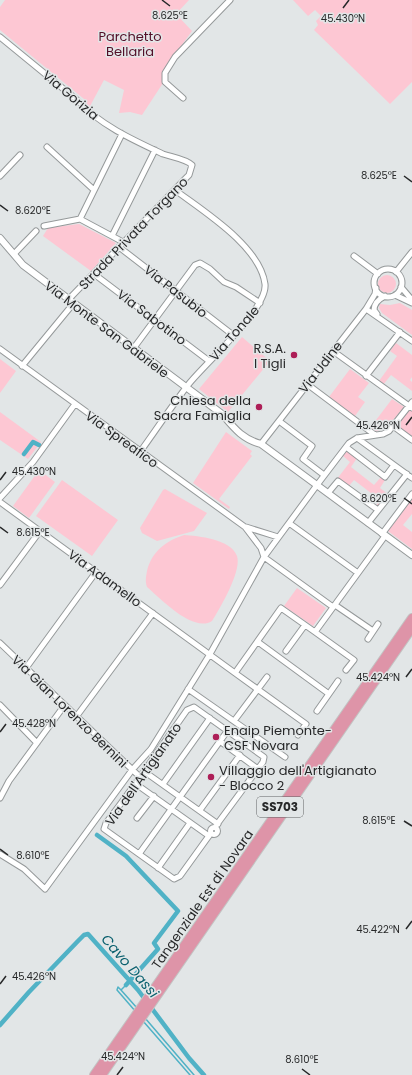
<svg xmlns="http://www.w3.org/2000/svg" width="412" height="1075" font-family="Poppins,sans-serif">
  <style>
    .green { fill: #fdc7d3 }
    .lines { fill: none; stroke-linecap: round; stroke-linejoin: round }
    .stream { stroke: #50b2c6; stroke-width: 1.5 }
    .canal { stroke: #50b2c6; stroke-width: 4.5 }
    .minor-casing { stroke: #95999a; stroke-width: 7 }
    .tertiary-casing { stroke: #95999a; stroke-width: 8 }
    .trunk-casing { stroke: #c3c3c3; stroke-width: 10 }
    .minor { stroke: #fff; stroke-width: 5 }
    .tertiary { stroke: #fff; stroke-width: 6 }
    .trunk { stroke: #de94a8; stroke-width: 8 }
    .ticks { fill: none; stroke: #272829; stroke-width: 1.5 }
    .poi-dot { fill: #ad1e57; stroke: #e2e6e7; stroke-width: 1.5 }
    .labels { text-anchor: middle; stroke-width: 3; stroke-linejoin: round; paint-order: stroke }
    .shield { fill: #e2e6e7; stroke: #5f6162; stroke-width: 1 }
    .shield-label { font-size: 12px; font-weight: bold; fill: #272829 }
    .park-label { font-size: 13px; fill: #530f28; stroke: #e2e6e7 }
    .street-label { font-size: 13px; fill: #272829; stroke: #e2e6e7 }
    .poi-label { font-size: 13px; fill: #272829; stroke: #e2e6e7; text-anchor: end }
    .water-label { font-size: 14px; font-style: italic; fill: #095f6d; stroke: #e2e6e7 }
    .ticks-label { font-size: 10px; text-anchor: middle; fill: #272829; stroke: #e2e6e7; stroke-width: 3; stroke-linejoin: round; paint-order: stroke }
  </style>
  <rect width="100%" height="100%" fill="#e2e6e7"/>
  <path class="green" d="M5,0H189L176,14L192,31L163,71V83L142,115L130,112L119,113L124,90L104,80L89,108L85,106L84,99L0,30V7Z
    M293,0H412V82L390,104L314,30L318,25L316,21L321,16L315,10L308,16Z
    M79,224L116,243L91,271L43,236L48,228Z
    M378 284a9 9 0 1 1 18 0a9 9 0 1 1-18 0Z
    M400,303L412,310V335L382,313L379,308L380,304L390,305Z
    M242,337L270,361L228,412L199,389Z
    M396,343L412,355V377L410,380L412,382V391L391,375L383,385L379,381L397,356L390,351Z
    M0,359L16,371L0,393Z
    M350,369L369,383L358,397L365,402L355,416L329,397Z
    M392,399L404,407L387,427L375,432L370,428Z
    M409,409L412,411V437L397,425Z
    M0,412L41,442L40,444L33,440L25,449L28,451L33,444L38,446L28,459L0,440Z
    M226,432L252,451L250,454L252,456L219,499L230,507L229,509L193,483Z
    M347,451L357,458L351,467L374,485L381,477L385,480L380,488L389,495L378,509L375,507L380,500L354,480L348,487L337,479L350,462L343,456Z
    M39,470L55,482L29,518L13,506Z
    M62,480L118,520L92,556L36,516Z
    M165,489L207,513L194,531L157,541L142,533L140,528L163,490Z
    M412,499V514L403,525L412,532V549L388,531Z
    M184,535C198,536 231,539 237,556C242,571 220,608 212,621C193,633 161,599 147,587C145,581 146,577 147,571C152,551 166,541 184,535Z
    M297,588L326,608L313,626L284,606Z"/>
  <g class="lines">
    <path class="stream" d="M126,985L121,990L118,987L117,990L136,1012
      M121,990L137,1008
      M145,1018L194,1075
      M143,1021L190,1075"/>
    <path class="canal" d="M24,454L33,442L39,445
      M97,835L126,856L178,911L154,943L158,949L126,985
      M0,1025L29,992L78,941L84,935L88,934L138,990L189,1058L204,1075"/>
    <g class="minor-casing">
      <path id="minor" d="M0,37L77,100C100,125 133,140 163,154C172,157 186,159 192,165L189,175L185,179L68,300
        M183,98L165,82V73L175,57L230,0
        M121,133V136L80,219L123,242
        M47,147L94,190
        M0,176L20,155
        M44,226L80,219
        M112,236L155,150
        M119,247L233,335
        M14,254L36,231
        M354,256L378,274
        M374 283a14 14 0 1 1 28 0a14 14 0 1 1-28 0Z
        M396,272L412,252
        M94,274L209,361
        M401,287L412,300
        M395,295L412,303
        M366,309L412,341
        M377,314L374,310C374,303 379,299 385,296
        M0,349L245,527L261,548L264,557
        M133,349L195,265L200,263L210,269L224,282L236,287L260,303
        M333,351L412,408
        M22,366L73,304
        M366,376L400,332
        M307,384L375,435
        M279,421L312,446L303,459L324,475
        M393,426L412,440
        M357,438L412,478
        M261,444L366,309L375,294L376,288
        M346,447L385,477L394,465
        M140,452C156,430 171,407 188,385C204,364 268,309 265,284C260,246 203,211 175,190
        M328,493L338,481L378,510
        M0,498L33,462L75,404
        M0,502L235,673L281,608L315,632L385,536
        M289,523L358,573
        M368,523L407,474
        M246,527L278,537
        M382,534L412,494
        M264,557L333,607
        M0,585L40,531
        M335,605L373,631
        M315,632L354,660L346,670
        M368,639L378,624
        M258,642L329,694
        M0,643L141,778
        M286,651L305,625
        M26,668L96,572
        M235,673L306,724L298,735
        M188,689L285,757
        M0,705L37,743
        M317,711L338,681
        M76,717L153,613
        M234,721L267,677
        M221,742L258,769
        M145,772L218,824
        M136,784L209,836
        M163,784L210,718
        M0,798L9,781L64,706
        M200,810L240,755
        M137,818L154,796
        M210.5 831a3.5 3.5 0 1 1 7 0a3.5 3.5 0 1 1-7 0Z
        M211,833L180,876L174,879L104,829L106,823C135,786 160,748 187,710L194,707L264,757L263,762L215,827
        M0,854L24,869L45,889L132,770L151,749L210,654L264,557L317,485L349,443L357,438L383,434L389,431L412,402
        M139,854L228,730
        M158,868L190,823"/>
    </g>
    <g class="tertiary-casing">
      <path id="tertiary" d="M0,238L23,265L222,414C234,428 242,439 261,444L412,555"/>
    </g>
    <g class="trunk-casing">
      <path id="trunk" d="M94,1075L412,618
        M102,1075L412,628"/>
    </g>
    <use href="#minor" class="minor"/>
    <use href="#tertiary" class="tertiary"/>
    <use href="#trunk" class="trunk"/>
  </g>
  <path class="ticks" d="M162,0L170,6M343,8L349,0M404,176L412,182M0,205L8,211M406,425L412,417M0,480L6,472M404,498L412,504M0,527L8,533M406,677L412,669M0,732L6,724M404,821L412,826M0,849L8,855M406,929L412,921M0,984L6,976M302,1069L310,1075M117,1075L123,1067"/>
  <g class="poi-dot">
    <circle cx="294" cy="355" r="4"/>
    <circle cx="259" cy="407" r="4"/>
    <circle cx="216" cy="737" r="4"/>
    <circle cx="211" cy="777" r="4"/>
  </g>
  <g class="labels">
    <rect class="shield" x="257" y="797" width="46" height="20" rx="3"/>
    <g class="shield-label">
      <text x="280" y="811">SS703</text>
    </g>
    <g class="park-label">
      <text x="130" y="41">Parchetto<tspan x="130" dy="15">Bellaria</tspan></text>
    </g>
    <g class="street-label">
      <text transform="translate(71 95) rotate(40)" y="5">Via Gorizia</text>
      <text transform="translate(133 233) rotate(-46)" y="5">Strada Privata Torgano</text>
      <text transform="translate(176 291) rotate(38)" y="5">Via Pasubio</text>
      <text transform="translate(152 317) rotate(37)" y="5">Via Sabotino</text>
      <text transform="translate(107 329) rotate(37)" y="5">Via Monte San Gabriele</text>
      <text transform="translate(234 333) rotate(-49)" y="5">Via Tonale</text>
      <text transform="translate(320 367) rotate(-52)" y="5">Via Udine</text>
      <text transform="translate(122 439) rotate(36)" y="5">Via Spreafico</text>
      <text transform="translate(105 578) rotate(36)" y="5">Via Adamello</text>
      <text transform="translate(70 711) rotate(44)" y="5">Via Gian Lorenzo Bernini</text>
      <text transform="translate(143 774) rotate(-55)" y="5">Via dell'Artigianato</text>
      <text transform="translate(202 899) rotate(-55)" y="5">Tangenziale Est di Novara</text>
    </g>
    <g class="poi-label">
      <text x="286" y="353">R.S.A.<tspan x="286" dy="15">I Tigli</tspan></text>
      <text x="251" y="405">Chiesa della<tspan x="251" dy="15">Sacra Famiglia</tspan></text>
      <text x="224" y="735" text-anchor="start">Enaip Piemonte-<tspan x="224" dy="15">CSF Novara</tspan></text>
      <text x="219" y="775" text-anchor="start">Villaggio dell'Artigianato<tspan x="219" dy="15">- Blocco 2</tspan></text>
    </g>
    <g class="water-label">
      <text transform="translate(130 966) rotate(49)" y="5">Cavo Dassi</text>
    </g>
  </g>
  <g class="ticks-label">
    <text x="170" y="19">8.625°E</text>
    <text x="343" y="22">45.430°N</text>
    <text x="379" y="179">8.625°E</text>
    <text x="33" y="214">8.620°E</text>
    <text x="378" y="429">45.426°N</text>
    <text x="34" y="475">45.430°N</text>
    <text x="379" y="502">8.620°E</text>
    <text x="33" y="536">8.615°E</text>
    <text x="378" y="681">45.424°N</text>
    <text x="34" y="727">45.428°N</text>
    <text x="379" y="824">8.615°E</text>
    <text x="33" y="859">8.610°E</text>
    <text x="378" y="933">45.422°N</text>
    <text x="34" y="980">45.426°N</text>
    <text x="123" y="1060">45.424°N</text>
    <text x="302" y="1063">8.610°E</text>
  </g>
</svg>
